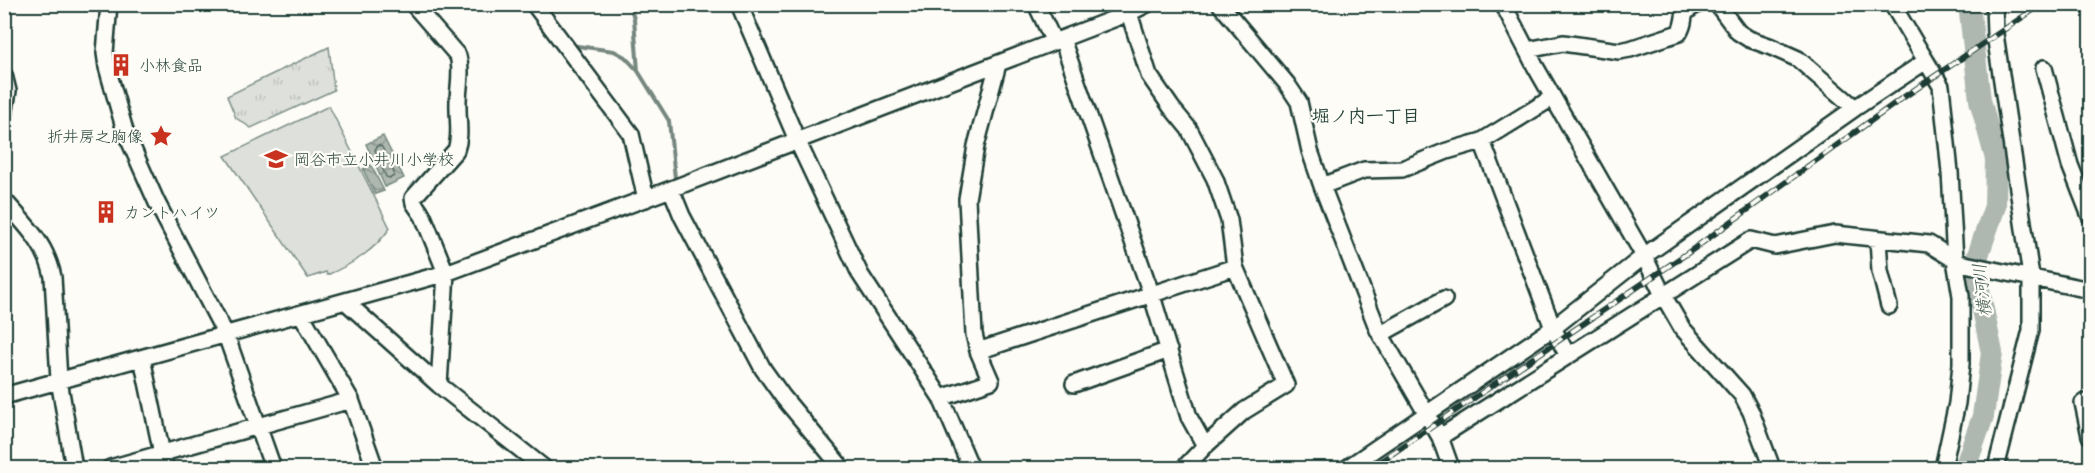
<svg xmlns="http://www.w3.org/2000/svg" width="2095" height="473" font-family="'Playpen Sans','Klee One',sans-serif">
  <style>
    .grass { fill: url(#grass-tufts); stroke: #7e8e88; stroke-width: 1.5 }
    .garden { fill: #dde0db; stroke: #7e8e88; stroke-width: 1.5 }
    .water { fill: url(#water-waves); stroke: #75877f; stroke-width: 1.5 }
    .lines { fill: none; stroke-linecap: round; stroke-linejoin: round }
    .shore { stroke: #586e66; stroke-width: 1.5 }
    .stream { stroke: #75877f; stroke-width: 4 }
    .river { stroke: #aeb8b1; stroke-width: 22 }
    .minor-casing { stroke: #1f3d34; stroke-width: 20 }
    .minor { stroke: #fdfcf7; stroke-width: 15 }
    .rail-casing { stroke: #1f3d34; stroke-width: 6 }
    .rail { stroke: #fdfcf7; stroke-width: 4; stroke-dasharray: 11; stroke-linecap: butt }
    .labels { text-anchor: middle; stroke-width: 4.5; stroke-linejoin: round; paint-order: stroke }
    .poi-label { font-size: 16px; fill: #1f3d34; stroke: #fdfcf7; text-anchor: start }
    .neighbourhood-label { font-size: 18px; font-weight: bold; fill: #1f3d34; stroke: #fdfcf7 }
    .water-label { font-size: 18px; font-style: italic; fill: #435c53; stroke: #fdfcf7 }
  </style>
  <defs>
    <pattern id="grass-tufts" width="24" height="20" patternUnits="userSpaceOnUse" patternTransform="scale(1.5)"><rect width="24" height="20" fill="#dde0db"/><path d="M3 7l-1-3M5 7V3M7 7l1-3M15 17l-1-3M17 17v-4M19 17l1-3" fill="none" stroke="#bdc1bd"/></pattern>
    <pattern id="water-waves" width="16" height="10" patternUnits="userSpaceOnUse" patternTransform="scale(1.5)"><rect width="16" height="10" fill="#aeb8b1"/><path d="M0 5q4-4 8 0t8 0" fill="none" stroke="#8d9791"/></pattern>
  </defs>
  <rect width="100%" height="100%" fill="#fdfcf7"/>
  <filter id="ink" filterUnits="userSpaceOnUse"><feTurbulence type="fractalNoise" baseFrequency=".0167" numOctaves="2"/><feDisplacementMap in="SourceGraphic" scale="12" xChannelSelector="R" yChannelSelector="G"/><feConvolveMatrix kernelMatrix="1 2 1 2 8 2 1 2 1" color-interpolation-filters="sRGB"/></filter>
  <g filter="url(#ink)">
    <path class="grass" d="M329,47L334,90L251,128L236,118L227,96Z"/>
    <path class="garden" d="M329,106L390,228C374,251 353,264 327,275L326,272L308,278L225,156Z"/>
    <path class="water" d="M383,136L404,178L385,187L366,144Z
      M371,165L384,191L375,194L363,169Z"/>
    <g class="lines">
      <path class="shore" d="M378,145L382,147L394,173V176L390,178L386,177L375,150Z"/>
      <path class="stream" d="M630,4L634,19L638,71
        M570,45L614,51L625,57L638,71L669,121L675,178"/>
      <path class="river" d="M1965,468L1983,416L1992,353L1978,285V255L1995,206L1996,159L1980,100L1969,4"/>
      <g class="minor-casing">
        <path id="minor" d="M109,4L105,53L107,67L125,131L157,203L226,335L273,468
          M413,4L458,56C463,73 457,90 458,108C458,123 461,136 456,150L413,198L414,203L423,216L446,273L439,385
          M534,4L631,134L646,199
          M739,4L797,140L860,274L941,398L971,468
          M1036,4L1054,42
          M1220,4L1287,84L1299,102L1310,151L1322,186L1378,330L1440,437
          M1503,4L1535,66L1644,256L1663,295L1682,328L1742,395L1751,412L1772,468
          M1717,4L1738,32L1749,39L1769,46L1798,59L1855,108L1926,61L1941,86L1950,172L1955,260L1961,296V364L1957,403L1943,468
          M1892,4L1926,61
          M1994,4L1995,34L2031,276V330L1996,468
          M1062,39L1152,296L1189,417L1205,446L1244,411L1286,385L1235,267L1229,220L1215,179L1189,129L1171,107L1149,75L1129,13
          M1527,50L1563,43L1619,51L1630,49L1679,33C1689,16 1676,16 1698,4
          M2044,68L2070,165L2090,216
          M4,75L8,91L4,116
          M1482,141L1553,328L1568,356
          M1322,186L1364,170L1402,169L1447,151L1482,141L1552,98
          M671,189L682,216L763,369L783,397L842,468
          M4,200C26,226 46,243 53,277L59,380L74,468
          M1878,239L1880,271L1889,306
          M346,302L439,385L544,468
          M301,314L351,400L375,468
          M1381,334L1444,299
          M978,351L1235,267
          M142,358L165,468
          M1074,384L1169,350
          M4,396L446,273L671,189L1129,13L1147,4
          M941,398L991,381L978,351L974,334L967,199L976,146L998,64
          M2090,401L2083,403L2090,436
          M110,468L351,400
          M1184,468L1205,446
          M1347,468L1553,328L1644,256L1855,108
          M1451,468L1440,437L1751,240L1775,246L1835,234L1929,244L1960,263L2090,290"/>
      </g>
      <use href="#minor" class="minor"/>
      <g class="rail-casing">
        <path id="rail" d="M1371,468L1692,250L1901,99L2042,4"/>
      </g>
      <use href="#rail" class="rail"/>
    </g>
  </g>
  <defs>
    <g id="building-bare" transform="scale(1.8)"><path d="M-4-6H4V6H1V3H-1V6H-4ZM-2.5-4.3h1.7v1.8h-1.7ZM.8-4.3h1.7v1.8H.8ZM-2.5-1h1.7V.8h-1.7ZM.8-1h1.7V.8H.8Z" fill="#c8321e" stroke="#fdfcf7" stroke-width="2.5" paint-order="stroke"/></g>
    <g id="sight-bare" transform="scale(1.8)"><path d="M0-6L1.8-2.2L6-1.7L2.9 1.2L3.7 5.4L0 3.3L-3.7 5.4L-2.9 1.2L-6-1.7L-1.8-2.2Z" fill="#c8321e" stroke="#fdfcf7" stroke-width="2.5" paint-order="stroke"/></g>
    <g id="school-bare" transform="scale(1.8)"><path d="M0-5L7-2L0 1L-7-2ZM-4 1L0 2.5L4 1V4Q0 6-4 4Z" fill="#c8321e" stroke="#fdfcf7" stroke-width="2.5" paint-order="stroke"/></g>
  </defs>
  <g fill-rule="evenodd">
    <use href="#building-bare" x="121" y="65"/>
    <use href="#sight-bare" x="161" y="136"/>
    <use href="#school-bare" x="276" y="159"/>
    <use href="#building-bare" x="106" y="212"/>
  </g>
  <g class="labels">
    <g class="poi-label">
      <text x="139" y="71">小林食品</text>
      <text x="143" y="142" text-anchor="end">折井房之胸像</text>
      <text x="294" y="165">岡谷市立小井川小学校</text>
      <text x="124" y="218">カントハイツ</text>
    </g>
    <g class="neighbourhood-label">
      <text x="1366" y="122">堀ノ内一丁目</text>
    </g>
    <g class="water-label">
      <text transform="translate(1982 290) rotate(-96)" y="6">横河川</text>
    </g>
  </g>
  <rect width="2095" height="473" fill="none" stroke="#fdfcf7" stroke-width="24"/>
  <rect x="12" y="12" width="2071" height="449" fill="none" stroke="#1f3d34" stroke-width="2" filter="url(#ink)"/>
</svg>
